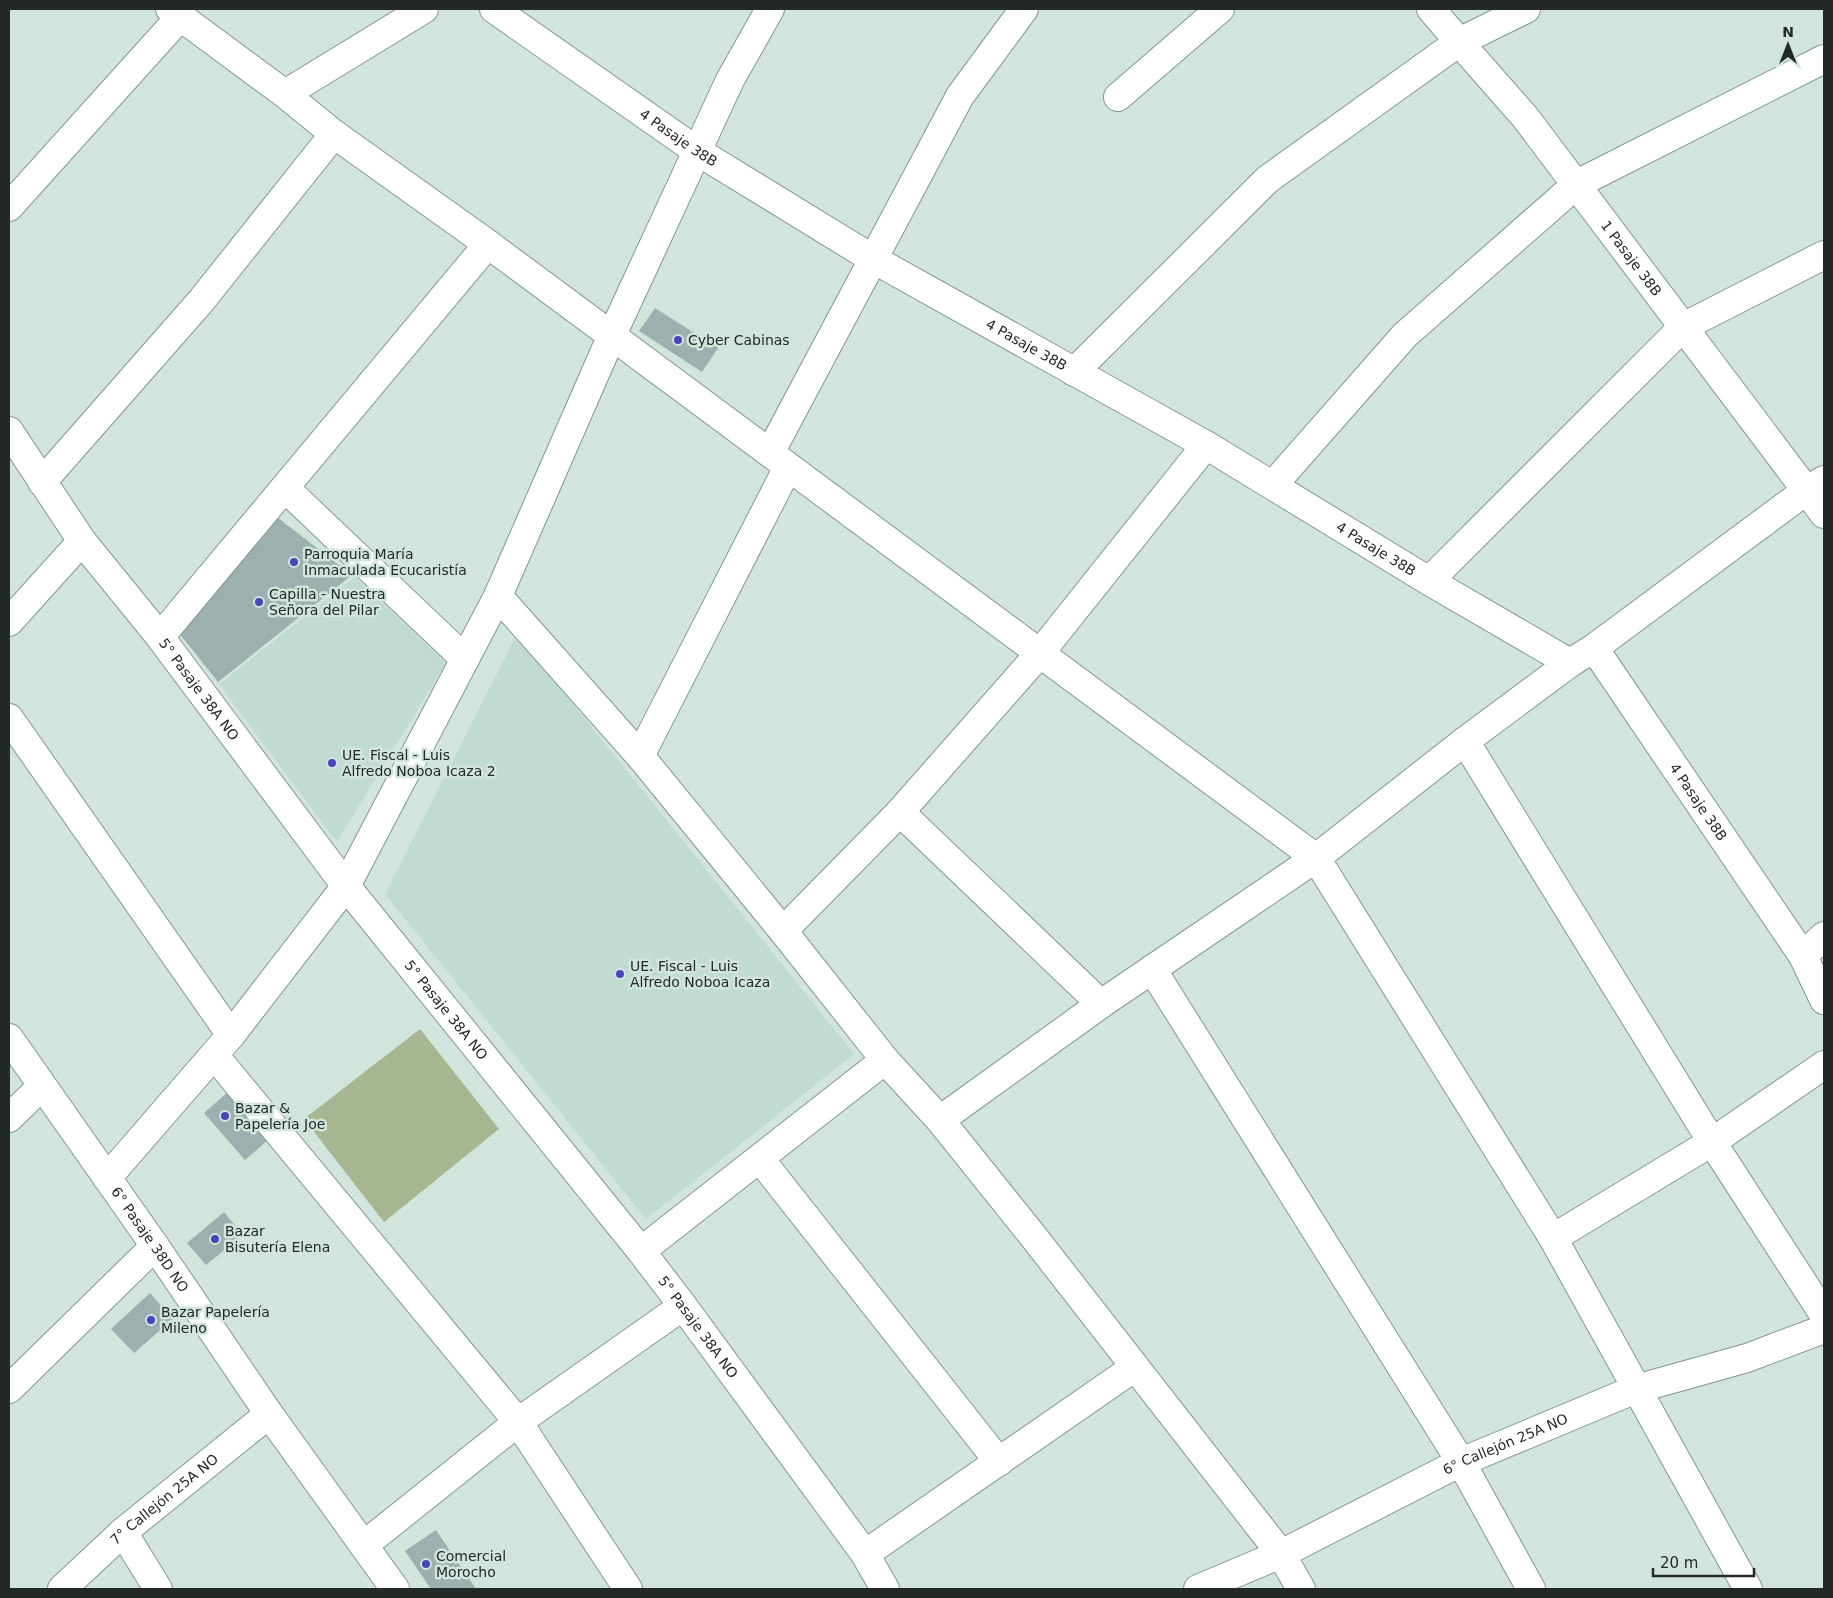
<svg xmlns="http://www.w3.org/2000/svg" width="1833" height="1598" font-family="'DejaVu Sans',sans-serif">
  <style>
    .built { fill: #c0dbd1 }
    .green { fill: #a7b690 }
    .building { fill: #9bb0af }
    .lines { fill: none; stroke-linecap: round; stroke-linejoin: round }
    .minor-casing { stroke: #84968f; stroke-width: 30 }
    .minor { stroke: #fff; stroke-width: 28 }
    .poi-dot { fill: #4a45bb; stroke: #d2e5dd; stroke-width: 2 }
    .labels { text-anchor: middle; stroke-width: 5; stroke-linejoin: round; paint-order: stroke }
    .street-label { font-size: 14px; fill: #222926; stroke: #d2e5dd }
    .poi-label { font-size: 14px; fill: #222926; stroke: #d2e5dd; text-anchor: start }
  </style>
  <rect width="100%" height="100%" fill="#d2e5dd"/>
  <path class="built" d="M355,577L446,663L337,842L219,684Z
    M517,634L854,1054L646,1219L385,894Z"/>
  <path class="green" d="M420,1029L499,1129L384,1222L304,1119Z"/>
  <path class="building" d="M655,308L718,348L702,372L639,331Z
    M278,518L352,575L218,682L175,628Z
    M228,1092L269,1139L245,1160L204,1113Z
    M224,1212L243,1235L206,1265L187,1243Z
    M150,1293L173,1319L134,1353L111,1329Z
    M436,1530L476,1589H431L405,1551Z"/>
  <g class="lines">
    <g class="minor-casing">
      <g id="minor">
        <path d="M170,9L285,94L334,134L488,244L1316,858L1553,1238L1748,1589"/>
        <path id="s1" d="M494,9L697,151L873,259L1206,445L1429,581L1570,663"/>
        <path id="s2" d="M1431,9L1459,42L1525,117L1824,514"/>
        <path d="M285,94L424,9"/>
        <path d="M1118,97L1220,9"/>
        <path d="M9,207L181,16"/>
        <path d="M1074,372L1268,179L1459,42L1526,9"/>
        <path id="s3" d="M9,431L82,541L160,637L346,886L641,1251L683,1306L865,1554L885,1589"/>
        <path d="M770,453L960,96L1024,9"/>
        <path d="M42,482L201,301L334,134"/>
        <path d="M1273,485L1405,335L1577,184L1824,59"/>
        <path d="M285,488L465,659"/>
        <path d="M1429,581L1683,327L1824,255"/>
        <path d="M498,596L640,756L783,931L885,1060L940,1120L1033,1236L1281,1554L1301,1589"/>
        <path d="M9,622L82,541"/>
        <path d="M160,637L488,244"/>
        <path id="s4" d="M1594,648L1803,956L1824,1000"/>
        <path d="M9,718L231,1035"/>
        <path d="M1465,741L1712,1142L1824,1315"/>
        <path d="M640,756L788,467"/>
        <path d="M900,812L1101,1004"/>
        <path d="M783,931L900,812L1040,653L1206,445"/>
        <path d="M1803,956L1824,936"/>
        <path d="M1152,969L1461,1462L1531,1589"/>
        <path id="s5" d="M9,1038L155,1246L269,1414L395,1589"/>
        <path d="M214,1055L518,1422L628,1589"/>
        <path d="M9,1118L42,1086"/>
        <path d="M940,1120L1101,1004L1316,858L1465,741L1570,663L1594,648L1807,490L1824,480"/>
        <path d="M760,1159L999,1462"/>
        <path d="M107,1178L231,1035L346,886L498,596L612,335L730,80L770,9"/>
        <path d="M1553,1238L1712,1142L1824,1065"/>
        <path d="M641,1251L885,1060"/>
        <path d="M9,1389L155,1246"/>
        <path d="M123,1532L158,1589"/>
        <path d="M364,1545L518,1422L683,1306"/>
        <path d="M865,1554L1135,1367"/>
        <path id="s6" d="M62,1589L123,1532L269,1414"/>
        <path id="s7" d="M1198,1589L1281,1554L1461,1462L1636,1389L1747,1358L1824,1329"/>
      </g>
    </g>
    <use href="#minor" class="minor"/>
  </g>
  <g class="poi-dot">
    <circle cx="678" cy="340" r="5"/>
    <circle cx="294" cy="562" r="5"/>
    <circle cx="259" cy="602" r="5"/>
    <circle cx="332" cy="763" r="5"/>
    <circle cx="620" cy="974" r="5"/>
    <circle cx="225" cy="1116" r="5"/>
    <circle cx="215" cy="1239" r="5"/>
    <circle cx="151" cy="1320" r="5"/>
    <circle cx="426" cy="1564" r="5"/>
  </g>
  <g class="labels">
    <g class="street-label">
      <text dy="5" stroke="none"><textPath href="#s1" startOffset="225">4 Pasaje 38B</textPath></text>
      <text dy="5" stroke="none"><textPath href="#s2" startOffset="320">1 Pasaje 38B</textPath></text>
      <text dy="5" stroke="none"><textPath href="#s1" startOffset="630">4 Pasaje 38B</textPath></text>
      <text dy="5" stroke="none"><textPath href="#s1" startOffset="1035">4 Pasaje 38B</textPath></text>
      <text dy="5" stroke="none"><textPath href="#s3" startOffset="321">5° Pasaje 38A NO</textPath></text>
      <text dy="5" stroke="none"><textPath href="#s4" startOffset="186">4 Pasaje 38B</textPath></text>
      <text dy="5" stroke="none"><textPath href="#s3" startOffset="726">5° Pasaje 38A NO</textPath></text>
      <text dy="5" stroke="none"><textPath href="#s5" startOffset="246">6° Pasaje 38D NO</textPath></text>
      <text dy="5" stroke="none"><textPath href="#s3" startOffset="1131">5° Pasaje 38A NO</textPath></text>
      <text dy="5" stroke="none"><textPath href="#s7" startOffset="340">6° Callejón 25A NO</textPath></text>
      <text dy="5" stroke="none"><textPath href="#s6" startOffset="136">7° Callejón 25A NO</textPath></text>
    </g>
    <g class="poi-label">
      <text x="688" y="345">Cyber Cabinas</text>
      <text x="304" y="559">Parroquia María<tspan x="304" dy="16">Inmaculada Ecucaristía</tspan></text>
      <text x="269" y="599">Capilla - Nuestra<tspan x="269" dy="16">Señora del Pilar</tspan></text>
      <text x="342" y="760">UE. Fiscal - Luis<tspan x="342" dy="16">Alfredo Noboa Icaza 2</tspan></text>
      <text x="630" y="971">UE. Fiscal - Luis<tspan x="630" dy="16">Alfredo Noboa Icaza</tspan></text>
      <text x="235" y="1113">Bazar &amp;<tspan x="235" dy="16">Papelería Joe</tspan></text>
      <text x="225" y="1236">Bazar<tspan x="225" dy="16">Bisutería Elena</tspan></text>
      <text x="161" y="1317">Bazar Papelería<tspan x="161" dy="16">Mileno</tspan></text>
      <text x="436" y="1561">Comercial<tspan x="436" dy="16">Morocho</tspan></text>
    </g>
  </g>
  <rect width="1833" height="1598" fill="none" stroke="#222926" stroke-width="20"/>
  <g transform="translate(1788 45)" stroke="#d2e5dd" stroke-width="4" paint-order="stroke">
  <path d="M0-4L9 19L0 12L-9 19Z" fill="#222926"/>
  <text y="-8" font-size="14" font-weight="bold" text-anchor="middle" fill="#222926">N</text>
  </g>
  <path d="M1653 1568v8h101v-8" fill="none" stroke="#222926" stroke-width="2.5"/>
  <text x="1660" y="1568" font-size="15" fill="#222926" stroke="#d2e5dd" stroke-width="4" paint-order="stroke">20 m</text>
</svg>
